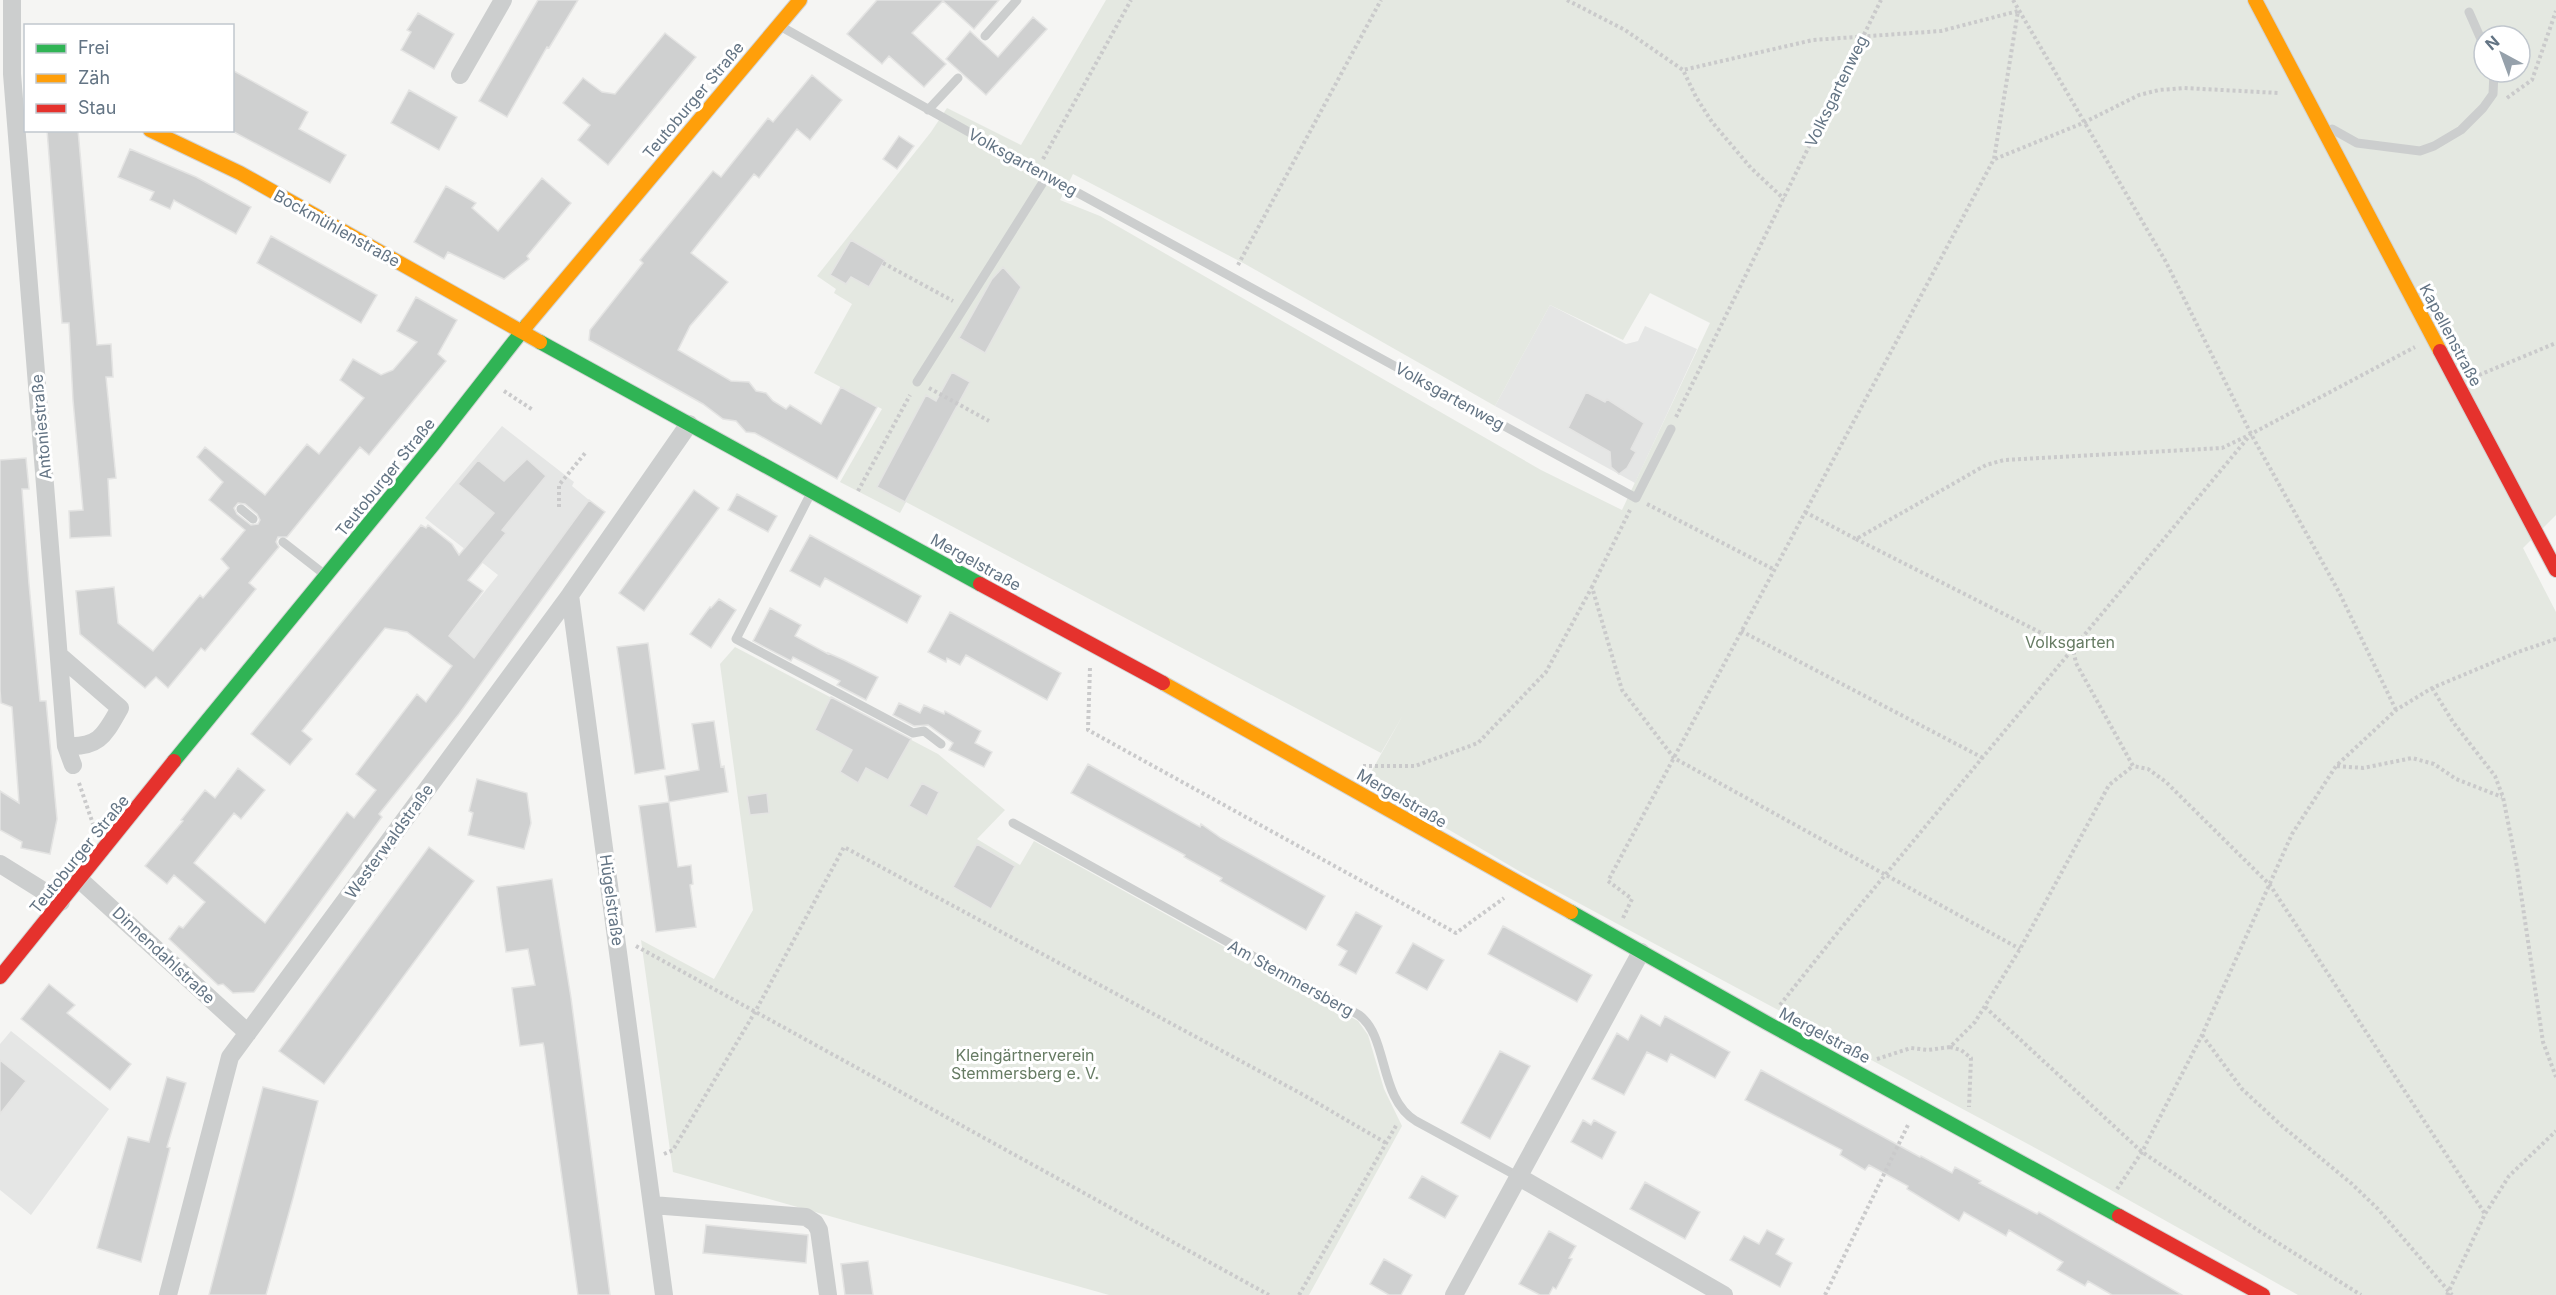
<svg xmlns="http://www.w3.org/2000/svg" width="2556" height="1295" font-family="Inter,sans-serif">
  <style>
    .built { fill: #e5e6e5 }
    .green { fill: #e4e8e1; fill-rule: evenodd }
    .building { fill: #cfd0d0; stroke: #e4e4e3; stroke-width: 1.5; fill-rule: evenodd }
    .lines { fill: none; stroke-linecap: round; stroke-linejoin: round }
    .fast-casing { stroke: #d1d3d3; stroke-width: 16 }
    .slow-casing { stroke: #d1d3d3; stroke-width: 16 }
    .jam-casing { stroke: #d1d3d3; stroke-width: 16 }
    .path { stroke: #cacacb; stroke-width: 4; stroke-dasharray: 3 3; stroke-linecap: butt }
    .lane { stroke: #cccece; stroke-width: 9 }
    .street { stroke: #cccece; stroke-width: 18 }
    .fast { stroke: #30b455; stroke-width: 14 }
    .slow { stroke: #ff9f0a; stroke-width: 14 }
    .jam { stroke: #e5322d; stroke-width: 14 }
    .labels { text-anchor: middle; stroke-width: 6; stroke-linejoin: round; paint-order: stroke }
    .street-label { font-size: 16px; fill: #637484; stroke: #fff }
    .park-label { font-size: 16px; fill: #667b63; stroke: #fff }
  </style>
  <rect width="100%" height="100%" fill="#f5f5f3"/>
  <path class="built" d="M1550,305L1626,344L1638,341L1645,326L1697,349L1635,483L1495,406Z
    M502,426L574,482L572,486L589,500L474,658L448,637L498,575L425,518Z
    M11,1031L109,1109L31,1215L0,1190V1044Z"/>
  <path class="green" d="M1106,0H2556V515L2523,548L2556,612V1295H2298L2052,1157L1519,871L1366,781L1403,715L1381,753L906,502L900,513L840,482L882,409L814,373L852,304L834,293L836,289L817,276L931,132L947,108L1021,145ZM2484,36H2520V72H2484ZM1073,174L1245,264L1495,406L1550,305L1623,340L1650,293L1710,323L1622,510L1541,470L1100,216L1060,200Z
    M735,647L938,754L1005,810L977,839L1020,865L1034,841L1358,1021L1368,1035L1384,1089L1402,1126L1309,1295H1109L673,1172L641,940L714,979L753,910L720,664Z"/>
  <path class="building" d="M538,0H578L549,48L547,47L507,117L479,101Z
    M877,0H999L974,29L943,1L912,33L946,64L924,87L889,56L882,64L847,34Z
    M418,13L454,34L434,69L401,50L411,32L407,30Z
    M1033,17L1047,29L986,95L946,59L970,31L998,57Z
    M665,33L696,57L608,165L578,140L590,125L563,103L583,78L602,92L615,94Z
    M232,70L308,112L299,129L346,155L330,183L232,131Z
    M812,75L842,100L810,140L797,129L759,178L754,174L691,253L728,282L690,326L678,350L731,381L749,382L756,391L766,393L773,401L786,409L790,405L821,424L841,387L877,407L837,479L755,433L746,432L736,421L723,419L703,404L589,340L590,330L643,263L640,260L713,171L721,177L768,118L773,122Z
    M409,90L457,117L439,150L391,123Z
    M47,130H78L97,345L111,344L113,377H106L116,478L108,479L111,536L70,538L69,511L83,510L73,400L69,323H62Z
    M899,136L914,146L897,169L883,159Z
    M130,149L196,177L251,207L236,234L175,201L174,200L170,209L150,200L154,192L118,177Z
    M542,178L571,203L527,256L529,259L504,279L448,252L444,259L414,242L446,186L476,203L472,208L498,231Z
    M271,236L377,295L361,323L257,263Z
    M851,240L885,260L869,287L851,277L846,284L830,275Z
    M1003,267L1021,287L985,353L959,338L992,279Z
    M416,297L457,320L438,354L446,361L369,455L360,447L287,537H278L276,542L279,547L249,583L256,589L205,651L201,648L168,688L156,677L145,688L80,634L76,591L114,587L118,623L153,651L200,595L203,598L229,568L221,559L245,530L209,500L223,482L197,457L205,447L265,495L307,444L319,454L364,398L340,380L353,359L381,375L393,370L417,342L397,331ZM238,503L245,504L257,514L260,520L258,524L251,525L237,514L234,508Z
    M952,372L970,382L905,502L877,487L926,395L936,401Z
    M1586,392L1605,402L1607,399L1644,423L1631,449L1636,452L1627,468L1619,474L1611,467L1610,452L1568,428Z
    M26,458L29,489H22L29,584L40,701H46L57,819L50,854L21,848L22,842L0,830V791L19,803L12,707L1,703L0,690V460Z
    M527,459L546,476L502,530L506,533L468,580L483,591L449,636L474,658L589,500L605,512L459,714L379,814L382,817L254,992L233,993L223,984L218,985L169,939L179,926L183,928L205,902L174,875L167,884L145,866L183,821L181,820L205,790L215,798L238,768L265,790L241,819L234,813L194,863L265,923L347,812L354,818L376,790L356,774L417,694L426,702L452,666L407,632L385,628L302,731L312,739L290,765L251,734L421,525L426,528L428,525L452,544L459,555L494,513L458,484L478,460L504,481Z
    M694,490L719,508L644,611L619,593Z
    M737,494L777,516L768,532L728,510Z
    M810,535L921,596L907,623L825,578L820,587L790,571Z
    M719,599L736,610L711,648L690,634L710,607L711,608Z
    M770,608L801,625L795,636L828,654V653L844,660L878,677L866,700L837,685L840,681L793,657L791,661L753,641Z
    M950,612L1061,673L1047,700L966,655L960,665L947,658L946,662L928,652Z
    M648,643L665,769L635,774L617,647Z
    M831,697L911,739L888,780L866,768L858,783L840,772L852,750L815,730Z
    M899,703L920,713L924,705L944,714L945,711L981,731L975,743L992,752L984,767L949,750L953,743L928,725L914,726L893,715Z
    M714,721L721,767L724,766L728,792L669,802L665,776L699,770L692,724Z
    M1088,764L1200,827L1201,824L1221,838L1325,896L1306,930L1220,881L1222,878L1184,857L1185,855L1071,793Z
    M477,779L527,793L531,823L524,849L468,835L473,813L469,811Z
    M922,783L939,792L927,816L909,806Z
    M767,793L769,813L750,815L747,796Z
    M669,802L678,867L691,865L693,884L690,885L696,927L656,932L639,806Z
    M977,844L1015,866L991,909L953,887Z
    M429,847L474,881L324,1084L279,1051Z
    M552,879L571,998L610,1295H578L544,1047L543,1043L520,1046L512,988L535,985L528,949L506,952L501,919L497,887Z
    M1356,912L1382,926L1356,974L1339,965L1347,951L1337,945Z
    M1503,926L1592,975L1577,1002L1488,954Z
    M1413,943L1444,960L1427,990L1396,973Z
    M49,984L75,1005L67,1013L131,1064L110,1090L21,1019Z
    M1641,1015L1660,1026L1665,1016L1730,1052L1715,1078L1671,1054L1667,1062L1647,1052L1624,1095L1592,1079L1617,1033L1628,1040Z
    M1500,1051L1530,1066L1490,1139L1461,1123Z
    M0,1060L26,1081L0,1114Z
    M1761,1070L1920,1157L1921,1156L1952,1173L1955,1167L1981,1181L1979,1183L2037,1214L2039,1212L2182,1295H2112L2088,1281L2085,1286L2057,1270L2063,1262L2009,1230L2006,1236L1964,1212L1959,1221L1907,1189L1908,1186L1869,1165L1865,1170L1840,1155L1842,1150L1745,1100Z
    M167,1077L186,1083L167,1147L170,1148L141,1262L97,1248L128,1137L149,1142Z
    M263,1087L318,1101L293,1198L266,1295H209Z
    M1583,1120L1591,1125L1594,1120L1616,1132L1602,1159L1571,1142Z
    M1422,1176L1458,1196L1445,1218L1409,1198Z
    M1645,1182L1700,1212L1685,1239L1630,1209Z
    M706,1225L808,1235L806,1263L703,1253Z
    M1767,1230L1784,1239L1776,1254L1792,1263L1780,1287L1730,1260L1744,1236L1759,1244Z
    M1549,1231L1576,1246L1569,1258L1572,1259L1556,1289L1553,1287L1549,1295H1540L1519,1284Z
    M1384,1259L1412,1275L1401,1295H1389L1370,1284Z
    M868,1261L873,1295H845L841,1264Z"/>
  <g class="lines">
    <g class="fast-casing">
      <path id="fast" d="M540,342L980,584
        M174,761L433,445L527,325
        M1571,912L1767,1023L2119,1216"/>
    </g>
    <g class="slow-casing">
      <path id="slow" d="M2255,0L2440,351
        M150,130L240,173L540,342
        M527,325L800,0
        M1163,683L1571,912"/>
    </g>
    <g class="jam-casing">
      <path id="jam" d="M2440,351L2556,570
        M980,584L1163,683
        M0,977L174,761
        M2119,1216L2263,1295"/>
    </g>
    <path class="path" d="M1567,0L1625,30L1683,70L1696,97L1712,122L1751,168L1784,199
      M2013,0L2166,262L2251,434L2339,592L2396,710
      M2507,98L2532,80L2556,11
      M1043,159L1131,0
      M1995,159L2083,123L2139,95L2159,90L2184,88L2279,93
      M883,263L953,301
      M1238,265L1381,0
      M2479,375L2556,343
      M929,388L989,421
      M504,391L533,410
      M1676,417L1881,0
      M858,491L910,395
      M1647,504L1775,570
      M559,507V485L586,452
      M1630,510L1592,587L1622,690L1674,758L2020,949
      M1805,512L1856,539L1986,465L2004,460L2222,448L2247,436
      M1856,539L2073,649L2076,663L2133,766L2148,769L2166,782L2270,885L2485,1214
      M1741,631L1983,758
      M1090,668L1088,730L1456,933L1504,898
      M2432,688L2453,722L2495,776L2503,797L2517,867L2543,1042L2556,1077
      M1363,766H1415L1478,743L1546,672L1592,587
      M2337,766L2363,768L2412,758L2434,764L2456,779L2502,797
      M79,783L93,824
      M1623,918L1632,899L1608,881L1994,159L2018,11L1941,31L1813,40L1683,70
      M636,946L1269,1295
      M1780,1005L1842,927L2251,434L2415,347
      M1985,1007L2142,1152L2259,1231L2361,1295
      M2202,1035L2242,1089L2282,1126L2352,1184L2378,1209L2452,1295
      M1950,1047L1961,1050L1971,1058L1969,1107
      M1877,1059L1911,1048L1928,1050L1950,1047L1975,1022L2020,949L2109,785L2133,766
      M664,1154L673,1150L755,1012L844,847L1300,1093L1386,1143
      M2117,1189L2142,1152L2202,1035L2292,834L2336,766L2396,710L2432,688L2518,652L2556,639
      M1299,1295L1397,1124
      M1825,1295L1908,1125
      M2447,1295L2485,1214L2509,1176L2556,1131"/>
    <path class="lane" d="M2469,12L2484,46
      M780,26L1047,176L1636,498L1671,429
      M985,36L1017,0
      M928,110L958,78
      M2332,129L2357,143L2420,151L2434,146L2461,130L2483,108L2493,94L2494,72
      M917,382L1047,176
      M811,493L736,639L913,733L924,731L941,744
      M241,509L253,519
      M283,542L324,574
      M1013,823L1359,1015C1389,1037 1378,1098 1416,1121L1519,1177"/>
    <path class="street" d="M12,0V74L66,746L73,765
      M460,75L503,0
      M570,595L664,1295
      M60,656L120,708C105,734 100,748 66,746
      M0,864L61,902
      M79,879L248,1033
      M1519,1177L1724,1295
      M652,1205L806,1217L815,1223L819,1230L828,1295
      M168,1295L230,1057L570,595L689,424
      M1454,1295L1641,952"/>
    <use href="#fast" class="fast"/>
    <use href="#slow" class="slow"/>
    <use href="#jam" class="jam"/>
  </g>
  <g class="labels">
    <g class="street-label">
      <text transform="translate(1836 91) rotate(-64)" y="6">Volksgartenweg</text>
      <text transform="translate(693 100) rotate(-50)" y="6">Teutoburger Straße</text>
      <text transform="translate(1023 162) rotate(29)" y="6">Volksgartenweg</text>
      <text transform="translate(337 228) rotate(29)" y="6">Bockmühlenstraße</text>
      <text transform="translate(2451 335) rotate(62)" y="6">Kapellenstraße</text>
      <text transform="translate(1450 396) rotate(29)" y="6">Volksgartenweg</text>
      <text transform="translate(41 427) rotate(-95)" y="6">Antoniestraße</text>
      <text transform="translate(385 477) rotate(-51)" y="6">Teutoburger Straße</text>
      <text transform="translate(976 562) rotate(29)" y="6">Mergelstraße</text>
      <text transform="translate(1402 798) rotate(30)" y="6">Mergelstraße</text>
      <text transform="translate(389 841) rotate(-54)" y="6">Westerwaldstraße</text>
      <text transform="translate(79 854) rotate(-51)" y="6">Teutoburger Straße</text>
      <text transform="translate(612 900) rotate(82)" y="6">Hügelstraße</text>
      <text transform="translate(164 955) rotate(43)" y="6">Dinnendahlstraße</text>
      <text transform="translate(1291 978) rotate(29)" y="6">Am Stemmersberg</text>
      <text transform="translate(1825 1035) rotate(28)" y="6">Mergelstraße</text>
    </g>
    <g class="park-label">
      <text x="2070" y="648">Volksgarten</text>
      <text x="1025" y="1061">Kleingärtnerverein<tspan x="1025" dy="18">Stemmersberg e. V.</tspan></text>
    </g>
  </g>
  <rect x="24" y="24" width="210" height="108" fill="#ffffff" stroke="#c1c7ce" stroke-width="1.5"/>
  <rect x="36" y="44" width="30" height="9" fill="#30b455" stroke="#c1c7ce" stroke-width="1.5"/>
  <text x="78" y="54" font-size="18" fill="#637484">Frei</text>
  <rect x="36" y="74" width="30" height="9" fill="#ff9f0a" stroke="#c1c7ce" stroke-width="1.5"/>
  <text x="78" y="84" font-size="18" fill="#637484">Zäh</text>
  <rect x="36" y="104" width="30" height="9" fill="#e5322d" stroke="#c1c7ce" stroke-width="1.5"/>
  <text x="78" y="114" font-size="18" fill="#637484">Stau</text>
  <g transform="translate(2502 54) rotate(319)"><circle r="28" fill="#ffffff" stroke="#c1c7ce" stroke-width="1.5"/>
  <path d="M0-4.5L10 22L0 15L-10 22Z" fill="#96a1ab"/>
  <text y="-9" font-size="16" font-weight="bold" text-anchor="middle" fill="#637484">N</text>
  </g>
</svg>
